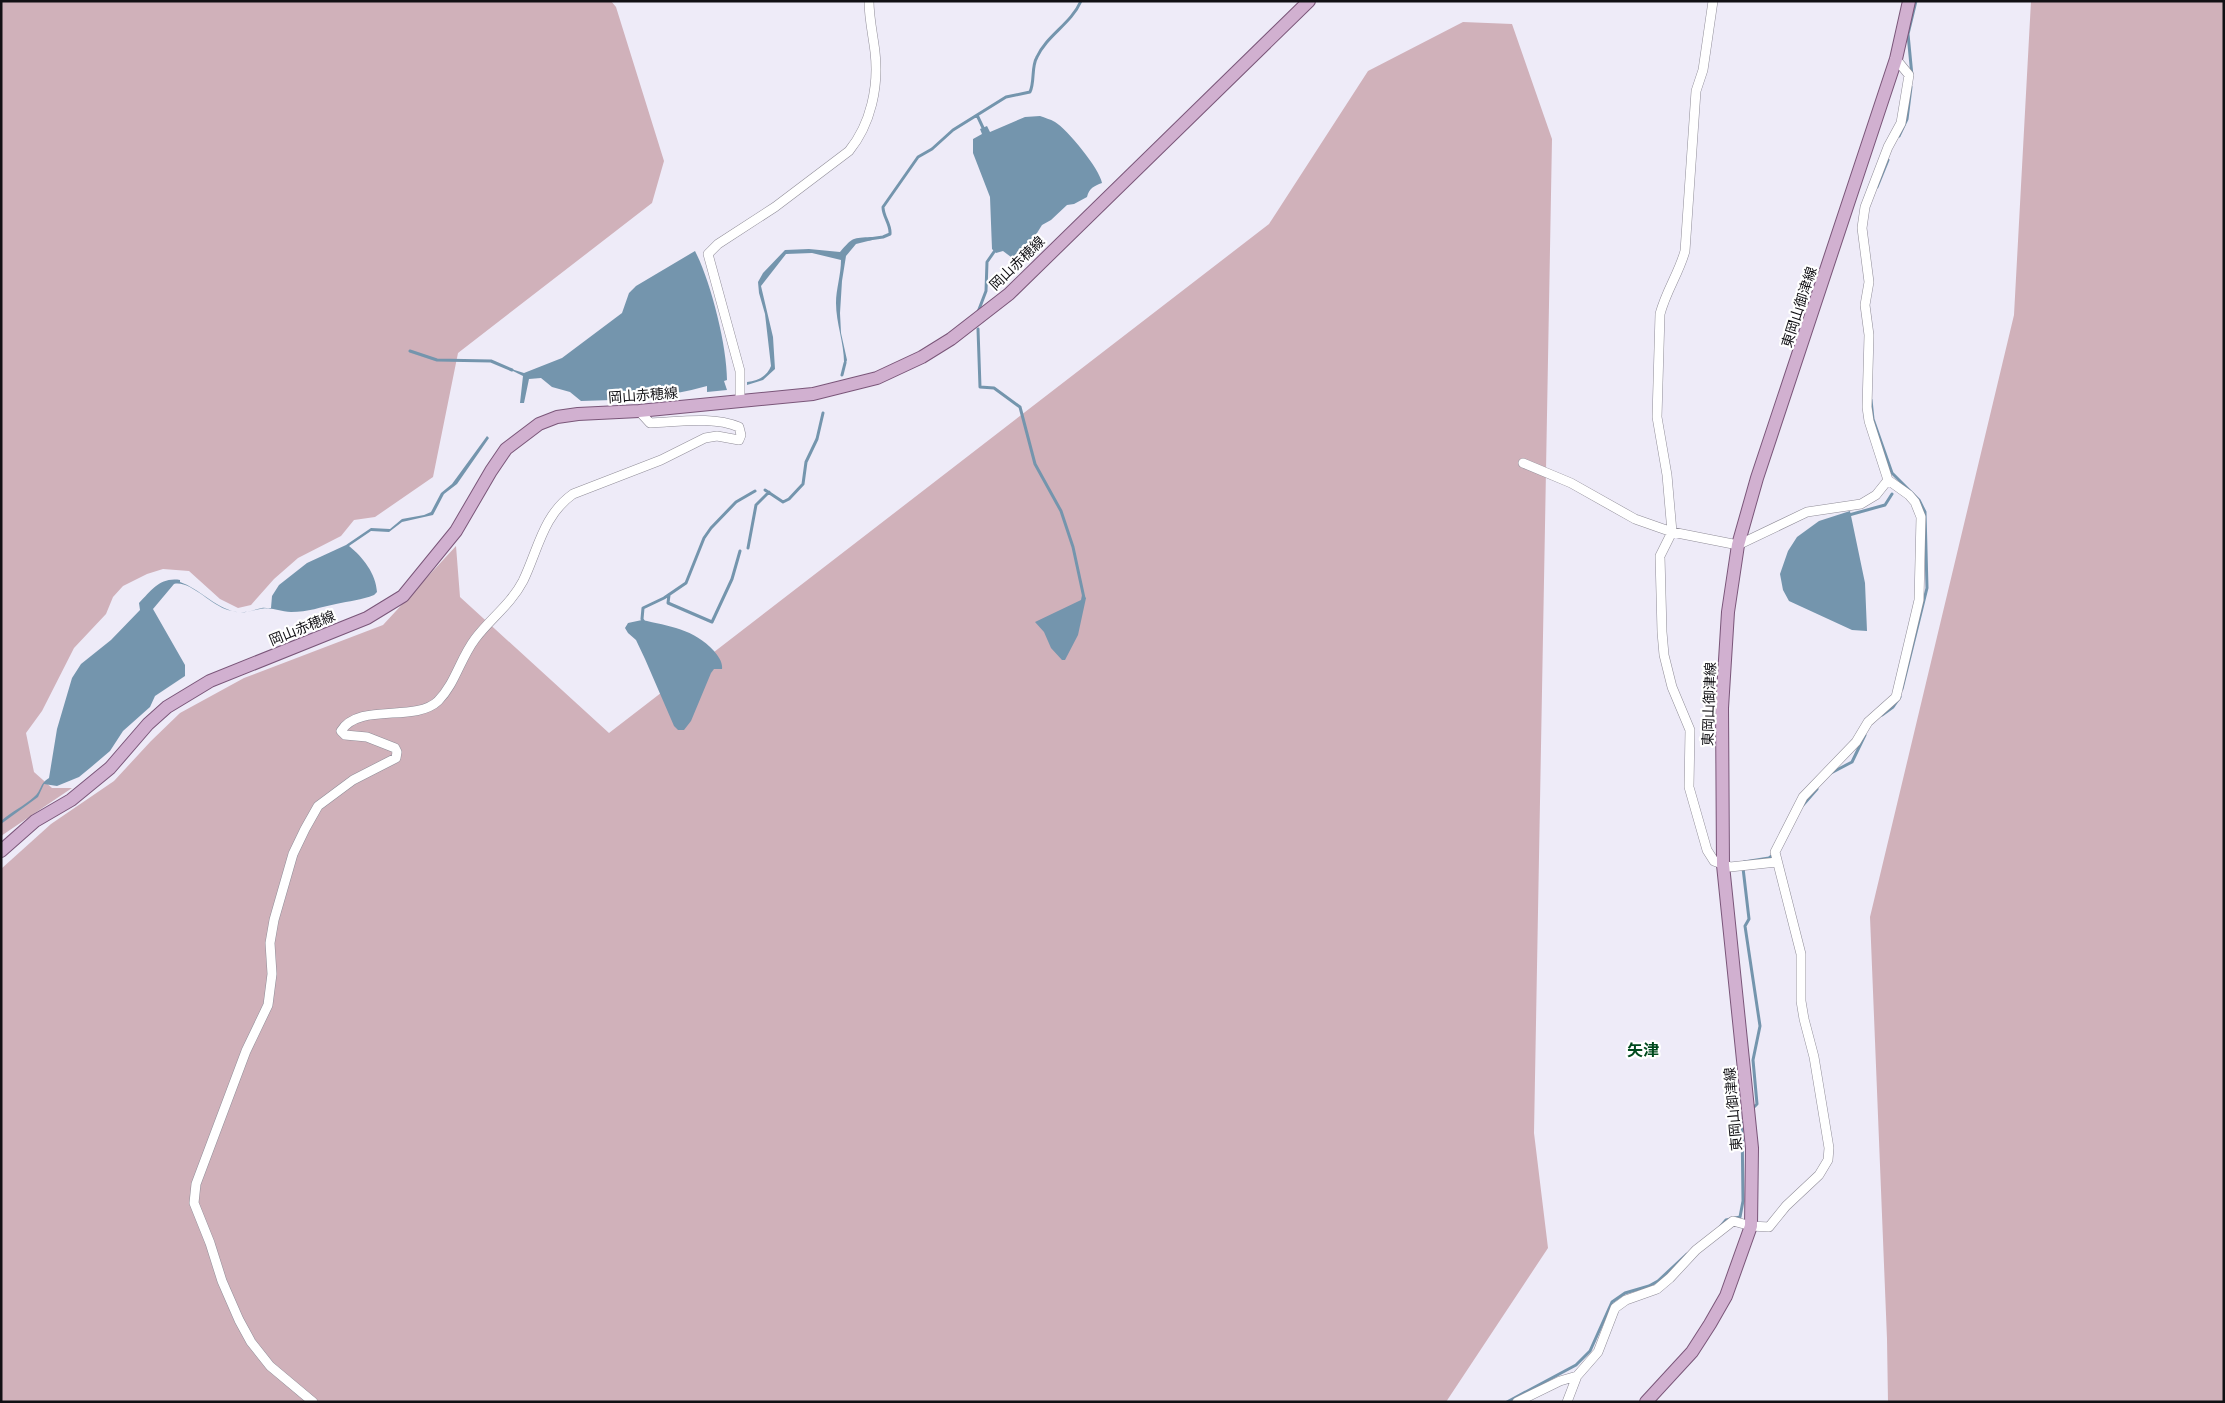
<svg xmlns="http://www.w3.org/2000/svg" width="2225" height="1403" font-family="Inter,'Noto Sans JP',sans-serif">
  <style>
    .green { fill: #d0b1ba }
    .water { fill: #7495ad }
    .lines { fill: none; stroke-linecap: round; stroke-linejoin: round }
    .stream { stroke: #7495ad; stroke-width: 3 }
    .minor-casing { stroke: #908d98; stroke-width: 10 }
    .primary-casing { stroke: #7a5679; stroke-width: 14 }
    .minor { stroke: #fff; stroke-width: 9 }
    .primary { stroke: #d1b0d0; stroke-width: 12 }
    .labels { text-anchor: middle; stroke-width: 4.5; stroke-linejoin: round; paint-order: stroke }
    .street-label { font-size: 14px; fill: #111014; stroke: #fff }
    .quarter-label { font-size: 16px; font-weight: bold; fill: #004a1d; stroke: #fff }
  </style>
  <rect width="100%" height="100%" fill="#eeebf8"/>
  <path class="green" d="M1,1H611L616,7L664,161L652,203L458,353L433,477L375,517L354,520L341,536L298,558L274,579L251,605L238,608L220,599L189,571L163,569L147,574L123,586L113,597L106,614L74,648L42,711L26,733L34,772L52,788H72L1,836Z
    M2031,1H2224V1402H1888L1887,1339L1870,917L2014,315Z
    M1463,22L1512,24L1552,139L1534,1133L1548,1248L1446,1402H1V869L51,824L114,781L151,741L180,713L244,678L383,625L456,546L460,597L609,733L1269,224L1368,71Z"/>
  <path class="water" d="M1040,116C1045,118 1050,119 1055,122C1067,129 1100,169 1102,183C1094,186 1089,188 1087,197L1074,204L1067,205L1051,220L1042,225L1032,241L1020,250L1016,258L1011,257L1003,251L996,253L992,249L990,197L973,153V139L982,134L980,129L987,126L990,132L1025,117Z
    M872,237V240L856,244L846,256L842,281L840,313L841,333L847,360L845,366H844C845,345 836,324 836,303C836,289 841,275 841,260L812,253L786,254L761,286L773,337L775,369L763,380L747,385V382C758,381 767,376 771,366L765,314L759,293L758,282L763,273L785,250L809,249L840,252C853,237 852,238 872,237Z
    M695,251C711,282 727,346 727,380L724,381L727,390L707,392V386C666,398 623,400 581,401L570,392L552,387L541,378L529,379L524,403H520L523,376L505,367L524,373L562,358L622,313L629,293L636,286Z
    M487,436L489,438L457,484L444,494L433,515L402,522L389,532L371,531L349,546C363,557 376,574 377,592L374,595C362,600 349,601 336,604C321,607 308,612 291,612C282,612 268,607 262,608C247,611 244,615 228,610C212,606 190,580 174,584L153,609L185,665V676L155,696L150,707L123,731L110,751L90,768L79,777L57,786L44,784L38,797L1,824V821C11,812 24,806 34,797C42,790 39,784 49,778L57,729L72,678L81,664L111,640L140,610L139,603C152,590 160,577 180,580V582C200,589 214,607 236,612C248,614 259,607 271,608L272,596L279,585L307,563L346,545L371,528L390,529L402,519L424,515L431,512L441,493L452,484Z
    M1850,511L1865,583L1867,631L1852,630L1789,601L1783,590L1780,574L1788,551L1797,537L1819,521Z
    M1082,595L1086,598L1078,635L1065,660H1062L1051,648L1044,632L1035,622L1081,600Z
    M642,620C669,626 694,629 714,651C718,656 723,662 722,669H714L711,673L691,721L684,730H678L674,726L645,659L636,640L628,633L625,628L628,623Z"/>
  <g class="lines">
    <path class="stream" d="M1912,76L1908,34L1916,1
      M977,115L985,132
      M1899,136L1907,119L1911,87
      M1877,187L1888,160
      M869,239L883,237L890,234C891,224 883,217 883,207L918,157L932,149L953,130L1006,97L1030,92C1035,81 1031,67 1037,57C1047,35 1071,24 1081,1
      M978,312L986,291L987,262L996,249
      M978,329L980,387L994,388L1020,407L1035,464L1061,511L1073,547L1084,598
      M410,351L437,360L491,361L512,370
      M842,375L845,363
      M1871,400L1873,419L1892,473L1919,500L1925,512L1927,588L1902,689
      M765,490L783,502L789,499L803,484L806,462L817,439L823,413
      M1849,515L1885,505L1892,494
      M748,548L756,505L769,492
      M669,595L668,603L712,622L732,579L740,551
      M645,624L642,619L643,608L664,598L686,583L704,538L711,528L736,502L755,491
      M1882,715L1893,707L1900,697
      M1831,773L1852,762L1865,735
      M1803,805L1817,789
      M1744,862L1769,858L1773,855
      M1743,868L1749,919L1745,926L1760,1026L1753,1060L1757,1104L1754,1107
      M1720,1227L1726,1220L1740,1217L1743,1201L1742,1120L1744,1118
      M1507,1402L1576,1365L1590,1351L1612,1302L1625,1293L1649,1286L1658,1281L1687,1254"/>
    <g class="minor-casing">
      <path id="minor" d="M1713,1L1703,70L1696,91L1685,251C1679,273 1666,291 1660,314L1657,417L1667,475L1672,532L1660,556L1662,632L1664,655L1672,687L1690,730L1689,787L1707,850L1714,861L1730,867L1777,862
        M740,401V371L708,254L718,244L775,207L849,151C871,124 879,86 875,52C873,35 869,18 869,1
        M1523,463L1571,483L1635,519L1672,532L1738,545L1807,512L1861,504L1876,495L1888,480
        M313,1402L270,1366L251,1342L239,1320L222,1281L210,1243L194,1203L196,1184L246,1051L268,1005L272,974L270,943L274,920L293,854L305,829L318,806L353,780L396,758L397,752L395,748L367,737L345,735L341,731C359,702 415,723 438,701C455,684 460,659 475,639C490,619 511,604 523,581C538,550 543,515 573,494L661,460L705,438L717,436L739,440L741,435L739,427C712,416 679,422 650,423L639,411
        M1517,1402L1560,1381L1577,1376L1598,1352L1615,1308L1626,1300L1657,1289L1670,1278L1696,1250L1733,1221L1751,1226L1769,1227L1786,1206L1819,1175L1828,1160L1829,1148L1814,1057L1804,1019L1801,1001V954L1775,852L1803,797L1856,742L1868,722L1896,697L1919,600L1921,517L1915,502L1909,495L1888,480L1869,421L1867,407L1869,335L1865,305L1869,282L1862,228L1865,207L1888,147L1901,123L1909,75L1896,59
        M1567,1402L1577,1376"/>
    </g>
    <g class="primary-casing">
      <path id="primary" d="M1,851L35,821L71,800L110,768L148,724L167,707L210,681L367,618L403,596L456,531L491,471L506,449L539,424L557,417L578,414L639,411L813,394L877,378L922,357L951,339L1009,294L1309,1
        M1646,1402L1692,1352L1710,1324L1726,1296L1751,1226L1752,1148L1723,865L1722,708L1728,612L1738,545L1757,478L1896,59L1909,1"/>
    </g>
    <use href="#minor" class="minor"/>
    <use href="#primary" class="primary"/>
  </g>
  <g class="labels">
    <g class="street-label">
      <text transform="translate(1017 263) rotate(-44)" y="5">岡山赤穂線</text>
      <text transform="translate(1799 307) rotate(-72)" y="5">東岡山御津線</text>
      <text transform="translate(643 395) rotate(-4)" y="5">岡山赤穂線</text>
      <text transform="translate(302 628) rotate(-22)" y="5">岡山赤穂線</text>
      <text transform="translate(1709 704) rotate(-88)" y="5">東岡山御津線</text>
      <text transform="translate(1733 1109) rotate(-95)" y="5">東岡山御津線</text>
    </g>
    <g class="quarter-label">
      <text x="1643" y="1056">矢津</text>
    </g>
  </g>
  <rect width="2225" height="1403" fill="none" stroke="#111014" stroke-width="5"/>
</svg>
